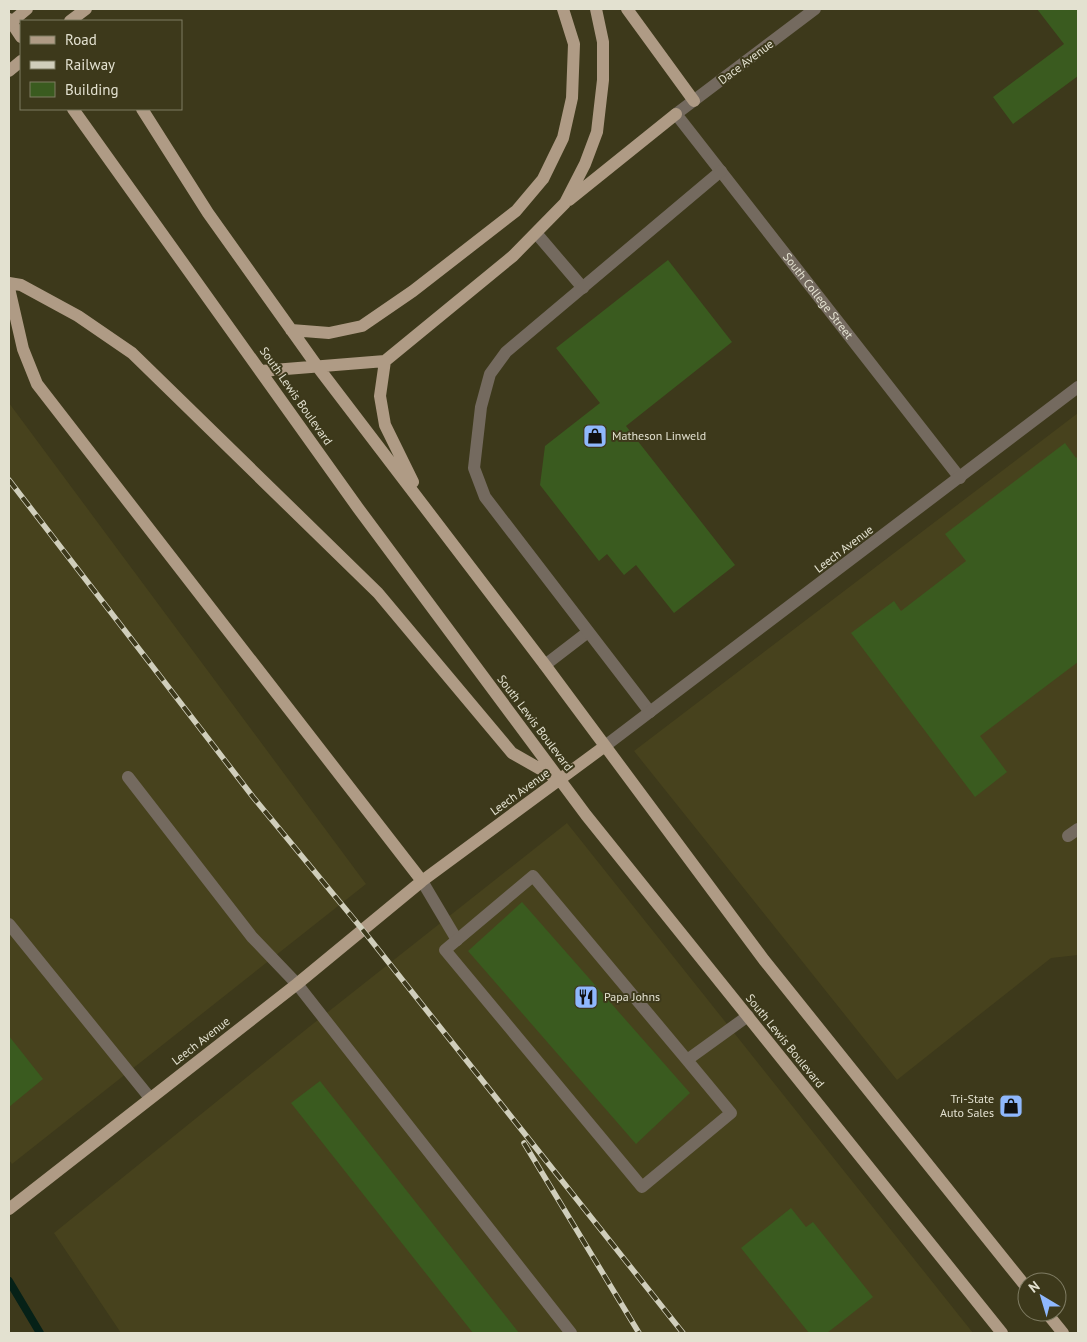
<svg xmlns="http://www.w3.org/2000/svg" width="1087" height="1342" font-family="'PT Sans',sans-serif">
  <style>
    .built { fill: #47421d }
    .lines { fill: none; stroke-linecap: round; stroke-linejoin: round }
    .stream { stroke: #062117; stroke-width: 8 }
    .building { fill: #3a5b1f }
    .minor { stroke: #746a5f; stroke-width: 12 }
    .major { stroke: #af9b85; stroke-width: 12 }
    .rail-casing { stroke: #d0cebb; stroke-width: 5.5 }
    .rail { stroke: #3d391b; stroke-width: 4; stroke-dasharray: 11; stroke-linecap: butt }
    .major-bridge { stroke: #af9b85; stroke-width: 12 }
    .labels { text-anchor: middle; stroke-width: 4; stroke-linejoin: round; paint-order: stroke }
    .street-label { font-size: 12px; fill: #e3e1d0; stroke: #3d391b }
    .poi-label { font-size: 12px; fill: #e3e1d0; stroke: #3d391b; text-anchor: start }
  </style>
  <rect width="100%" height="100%" fill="#3d391b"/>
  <path class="built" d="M9,403L366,884L12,1164L9,1160Z
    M1078,413V955L1051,958L897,1080L634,751Z
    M567,823L973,1333H121L54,1233L309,1027Z"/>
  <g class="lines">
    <path class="stream" d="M9,1281L40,1333"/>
  </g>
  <path class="building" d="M1037,9H1078V76L1013,124L993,97L1064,44Z
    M668,260L732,342L626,426L735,565L674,613L636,565L624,575L607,554L599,561L540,485L545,446L600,403L556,348Z
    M1065,443L1076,458L1078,456V662L980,736L1007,772L975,797L851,633L894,601L901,611L966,561L945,534Z
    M522,902L690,1093L636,1144L468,951Z
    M9,1036L43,1079L9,1107Z
    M320,1081L519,1333H473L291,1103Z
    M791,1208L806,1227L813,1222L873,1297L827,1333H809L741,1248Z"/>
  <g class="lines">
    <g class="minor">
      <path id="s1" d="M815,9L676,114L960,478"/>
      <path d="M536,233L583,288"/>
      <path d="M545,665L588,632"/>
      <path d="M650,712L485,497L474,468L481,407L490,374L506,352L721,171"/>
      <path d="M605,746L1078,387"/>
      <path d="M128,777L252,937L297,984L571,1333"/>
      <path d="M1068,836L1078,829"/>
      <path d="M422,881L457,940"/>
      <path d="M9,924L150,1098"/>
      <path d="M687,1060L533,876L445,950L642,1187L731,1113L687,1060L748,1016"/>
    </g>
    <path class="major" d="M627,9L694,101
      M9,19L21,37
      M9,71L21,61
      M73,109L358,508L586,815L1002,1333
      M142,109L208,213L317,366L545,665L764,960L1027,1288
      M569,200L676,114
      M9,283L21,285L78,316L132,353L378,593L512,753L556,778
      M9,288L23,349L37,384L422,881
      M291,330L329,333L362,326L413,291L516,211L543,179L563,138L572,98L574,44L563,9
      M261,371L385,361
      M413,482L385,425L380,396L385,361L513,256L565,203L585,164L597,132L603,80V42L596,9
      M9,1209L297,984L422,881L605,746
      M1046,1312L1063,1333"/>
    <g class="rail-casing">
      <path id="rail" d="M9,480L253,797L362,929L683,1333
        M524,1143L639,1333"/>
    </g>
    <use href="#rail" class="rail"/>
    <path class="major-bridge" d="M70,21L86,9
      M9,24L27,9"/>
  </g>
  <defs>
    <g id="shop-square" transform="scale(1.25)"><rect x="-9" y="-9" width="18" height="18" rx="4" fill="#8fb8fd" stroke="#3d391b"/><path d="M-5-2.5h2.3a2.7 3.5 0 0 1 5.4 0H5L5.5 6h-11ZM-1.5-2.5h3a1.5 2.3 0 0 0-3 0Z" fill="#111"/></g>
    <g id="restaurant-square" transform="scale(1.25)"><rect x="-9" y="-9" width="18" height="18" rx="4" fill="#8fb8fd" stroke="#3d391b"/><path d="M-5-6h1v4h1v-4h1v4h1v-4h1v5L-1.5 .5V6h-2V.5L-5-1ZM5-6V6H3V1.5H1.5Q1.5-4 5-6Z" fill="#111"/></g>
  </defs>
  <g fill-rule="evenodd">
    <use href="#shop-square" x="595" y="436"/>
    <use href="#restaurant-square" x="586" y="997"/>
    <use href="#shop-square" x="1011" y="1106"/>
  </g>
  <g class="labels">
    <g class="street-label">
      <text transform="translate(746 62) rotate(-37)" y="4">Dace Avenue</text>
      <text dy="4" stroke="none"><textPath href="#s1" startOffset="405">South College Street</textPath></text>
      <text transform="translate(296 396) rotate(55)" y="4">South Lewis Boulevard</text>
      <text transform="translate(844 549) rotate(-37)" y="4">Leech Avenue</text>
      <text transform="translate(535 723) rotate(53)" y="4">South Lewis Boulevard</text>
      <text transform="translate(520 792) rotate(-36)" y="4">Leech Avenue</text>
      <text transform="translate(201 1041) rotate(-38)" y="4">Leech Avenue</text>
      <text transform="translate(785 1041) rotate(51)" y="4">South Lewis Boulevard</text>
    </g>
    <g class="poi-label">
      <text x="612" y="440">Matheson Linweld</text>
      <text x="604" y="1001">Papa Johns</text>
      <text x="994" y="1103" text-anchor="end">Tri-State<tspan x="994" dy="14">Auto Sales</tspan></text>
    </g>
  </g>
  <rect width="1087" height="1342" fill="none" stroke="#e3e1d0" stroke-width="20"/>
  <rect x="20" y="20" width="162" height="90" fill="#3d391b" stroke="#7f7c63"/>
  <rect x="30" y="36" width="25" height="8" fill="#af9b85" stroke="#7f7c63"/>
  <text x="65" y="45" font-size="15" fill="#e3e1d0">Road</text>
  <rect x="30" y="61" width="25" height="8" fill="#d0cebb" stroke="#7f7c63"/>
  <text x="65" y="70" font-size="15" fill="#e3e1d0">Railway</text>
  <rect x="30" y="82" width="25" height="15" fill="#3a5b1f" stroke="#7f7c63"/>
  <text x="65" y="95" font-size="15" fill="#e3e1d0">Building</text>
  <g transform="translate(1042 1297) rotate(322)"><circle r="24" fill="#3d391b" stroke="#7f7c63"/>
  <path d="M0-4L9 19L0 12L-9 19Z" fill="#8fb8fd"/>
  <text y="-8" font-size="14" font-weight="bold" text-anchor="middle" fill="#e3e1d0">N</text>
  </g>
</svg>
